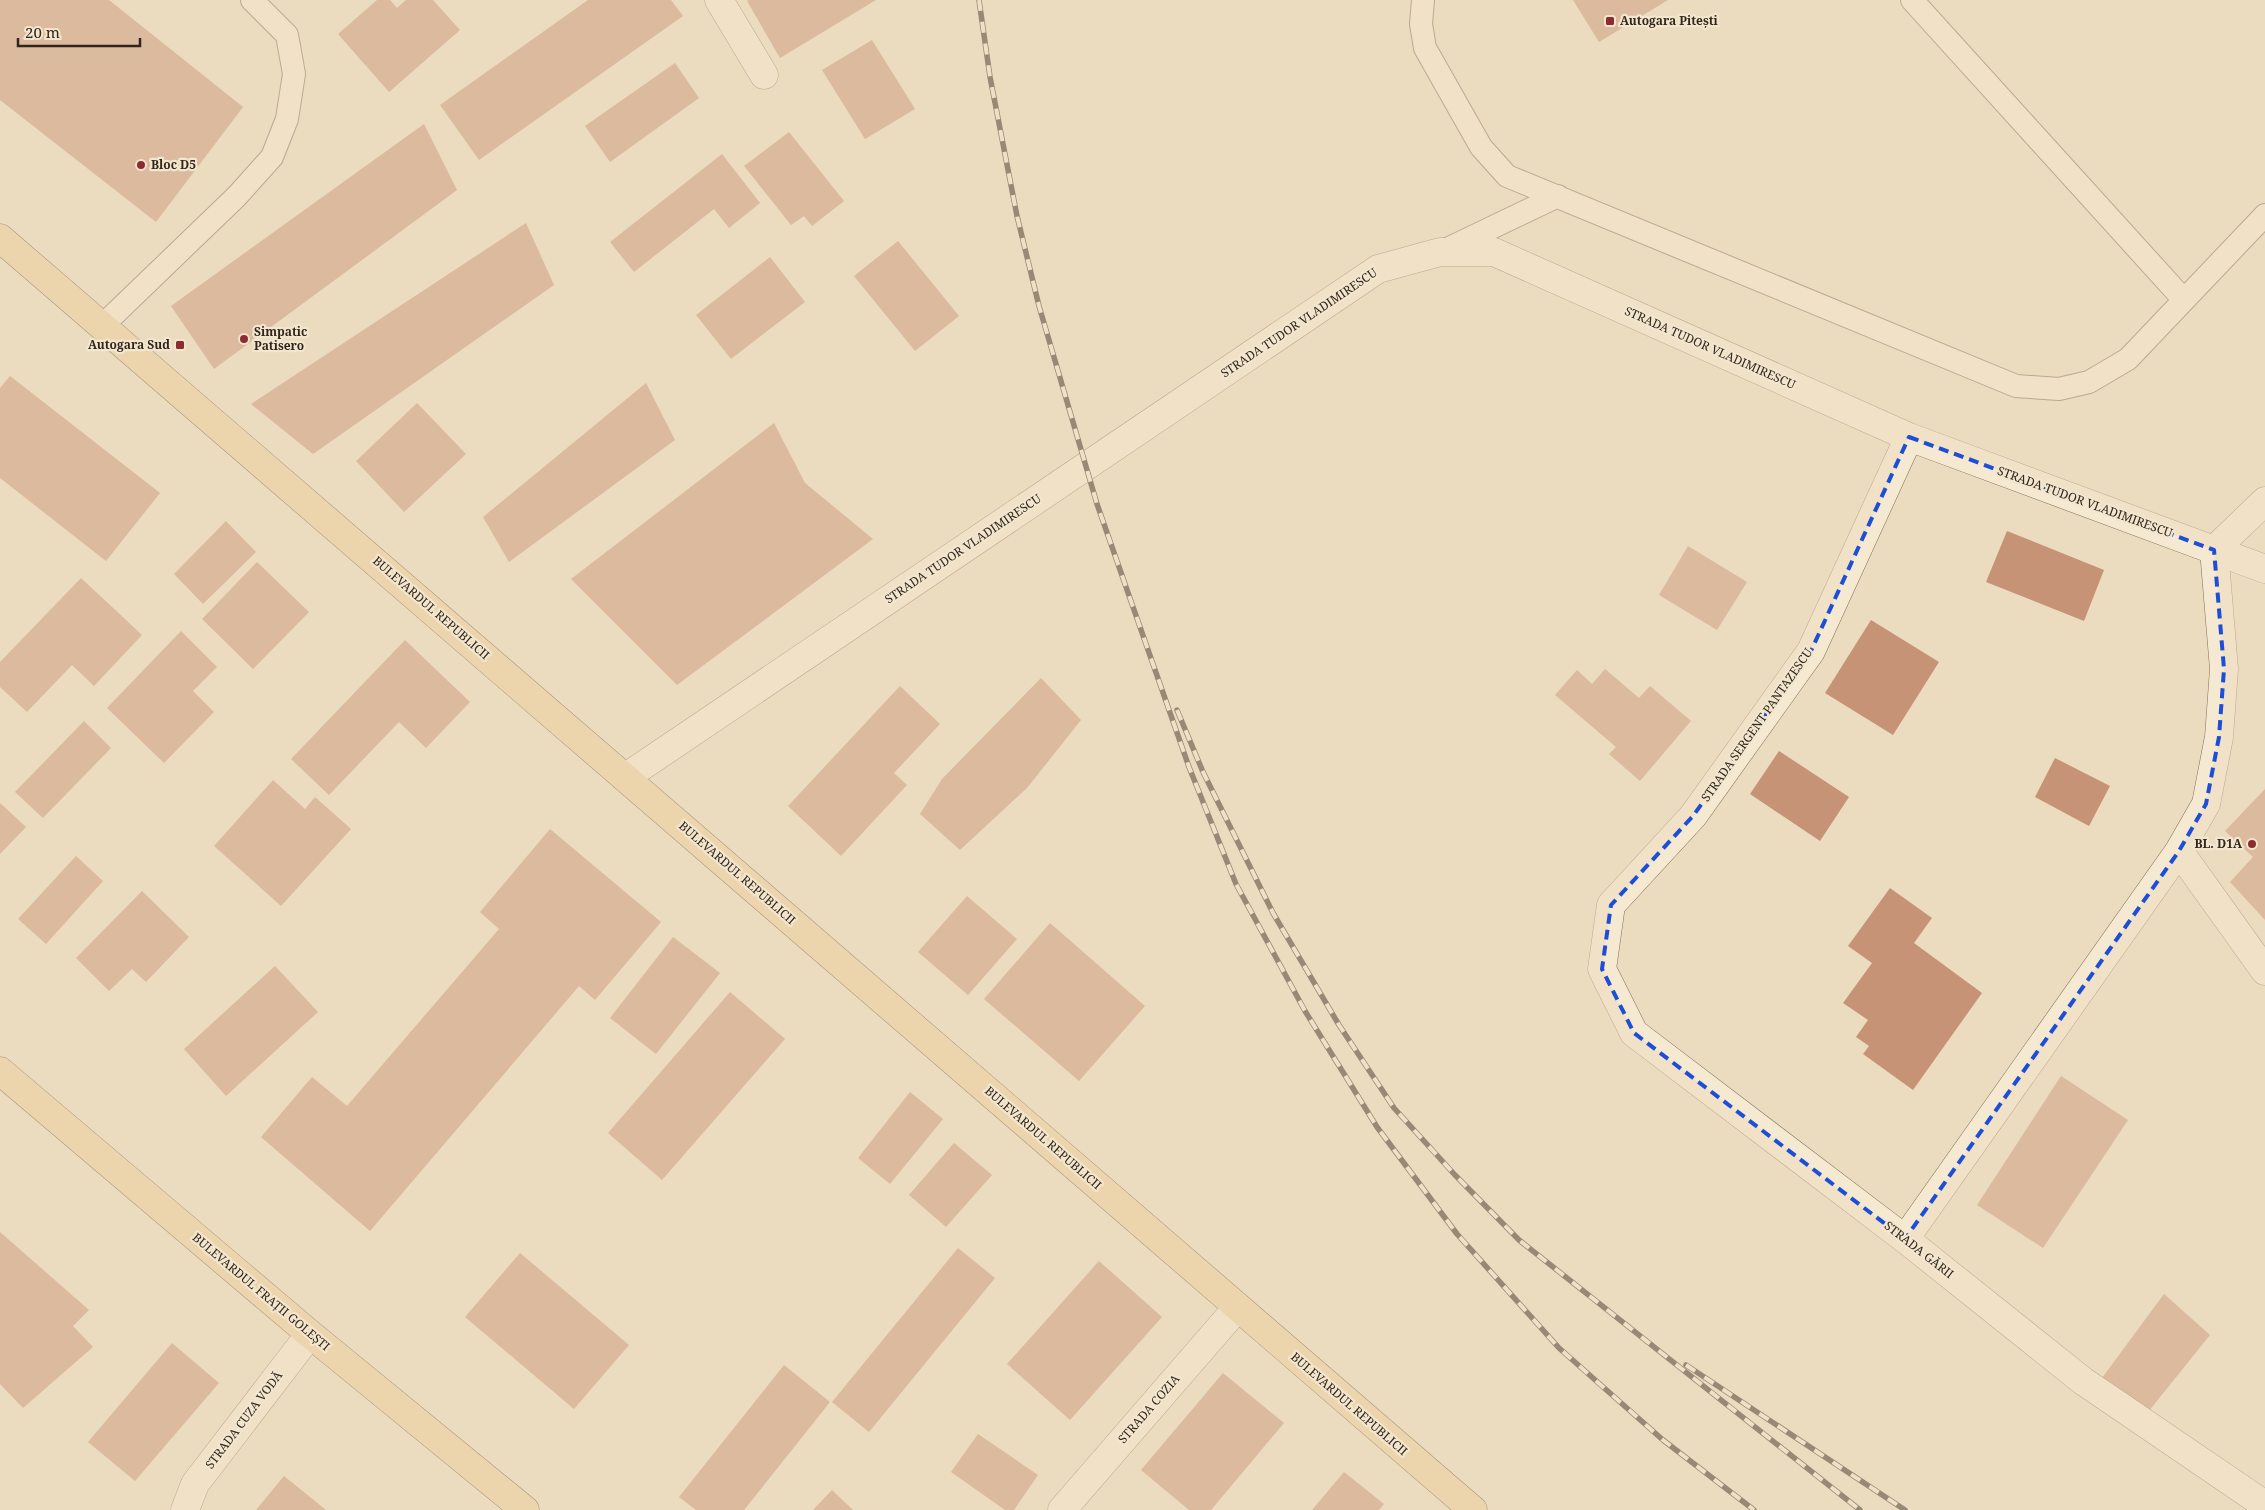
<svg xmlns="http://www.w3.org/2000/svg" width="2265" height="1510" font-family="'Noto Serif',serif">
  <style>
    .building { fill: #c79376 }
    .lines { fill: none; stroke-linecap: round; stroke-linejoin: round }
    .service-casing { stroke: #826c58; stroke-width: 24 }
    .minor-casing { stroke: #826c58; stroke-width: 29 }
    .tertiary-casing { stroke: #826c58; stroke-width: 29 }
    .primary-casing { stroke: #503b2d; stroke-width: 29 }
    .service { stroke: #f6e9d1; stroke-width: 22 }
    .minor { stroke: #f6e9d1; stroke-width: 28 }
    .tertiary { stroke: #f6e9d1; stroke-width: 28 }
    .primary { stroke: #edce97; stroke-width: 28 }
    .rail-casing { stroke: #32261c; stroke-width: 5.5 }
    .rail { stroke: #f3e6ce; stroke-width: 4; stroke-dasharray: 11; stroke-linecap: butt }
    .marked { fill: none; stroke: #1d4ed8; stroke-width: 4; stroke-dasharray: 10 6; stroke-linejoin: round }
    .poi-dot { fill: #8e2b31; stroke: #f3e6ce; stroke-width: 2 }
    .labels { text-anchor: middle; stroke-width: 4.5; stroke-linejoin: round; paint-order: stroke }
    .poi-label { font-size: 12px; font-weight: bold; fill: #32261c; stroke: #f3e6ce; text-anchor: start }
    .street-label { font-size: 12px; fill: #32261c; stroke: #f3e6ce }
  </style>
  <rect width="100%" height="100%" fill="#ebdbbf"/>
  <path class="building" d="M0,0H109L243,107L156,222L0,100Z
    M377,0H390L397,8L406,0H433L460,30L389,92L338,34Z
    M588,0H671L683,16L479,160L440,105Z
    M748,0H876L780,58L747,1Z
    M1573,0H1668L1599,42Z
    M872,40L915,109L865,139L822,70Z
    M675,63L699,98L610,162L585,126Z
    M424,124L457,190L214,369L171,306Z
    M789,132L844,201L812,226L804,216L791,225L744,166Z
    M722,154L760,203L729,228L714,209L634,272L610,242Z
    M526,223L554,285L313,454L251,404Z
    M898,241L959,316L915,351L854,276Z
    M770,257L805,302L731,359L696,315Z
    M10,376L160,493L106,561L0,478V388Z
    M646,383L675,440L509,562L483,517Z
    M417,403L466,454L404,512L356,461Z
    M774,423L805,483L873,539L677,685L571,579Z
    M226,521L256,552L203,604L174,574Z
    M2007,531L2104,570L2084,621L1986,582Z
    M1688,546L1747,582L1717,630L1659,595Z
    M257,562L309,612L253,669L202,619Z
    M81,578L142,635L94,686L72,665L27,712L0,687V662Z
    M1871,620L1939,662L1893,735L1825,693Z
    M181,631L217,667L193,691L214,712L164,763L107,708Z
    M405,640L470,702L426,748L399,722L329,795L291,759Z
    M1605,669L1639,698L1650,686L1691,721L1640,781L1609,754L1616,747L1555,695L1577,670L1592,684Z
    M1041,678L1081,720L1027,788L960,850L920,814L942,779Z
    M900,686L940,724L894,773L907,785L841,856L788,806Z
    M84,721L111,748L43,818L15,792Z
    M1779,751L1849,797L1820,841L1750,794Z
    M2055,758L2110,786L2089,826L2035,797Z
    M273,780L305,809L315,797L351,829L281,906L214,846Z
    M2265,789V920L2230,882L2253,857L2225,831Z
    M0,803L26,827L0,854Z
    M550,829L661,922L595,1000L579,986L370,1231L261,1137L312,1077L347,1106L499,929L480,912Z
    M76,856L103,881L46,944L18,919Z
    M1890,888L1932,918L1914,943L1982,993L1913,1090L1863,1054L1869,1046L1856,1037L1868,1020L1843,1003L1872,963L1848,946Z
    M142,891L189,937L146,982L132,969L109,991L76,958Z
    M967,896L1017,939L968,995L918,952Z
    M1050,923L1145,1006L1079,1081L984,999Z
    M673,937L720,973L656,1054L610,1018Z
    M275,966L318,1012L226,1096L184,1049Z
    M730,992L785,1039L662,1180L608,1133Z
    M2061,1076L2128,1120L2043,1248L1977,1205Z
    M910,1092L943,1119L890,1184L858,1158Z
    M954,1143L992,1175L946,1227L909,1195Z
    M0,1232L89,1310L73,1326L93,1347L23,1408L0,1384Z
    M958,1248L995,1278L869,1432L832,1402Z
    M520,1253L629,1345L574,1409L465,1317Z
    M1099,1261L1162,1317L1070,1420L1007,1364Z
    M2164,1294L2210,1335L2148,1412L2102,1378Z
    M172,1343L219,1383L135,1481L88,1442Z
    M784,1365L830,1402L744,1510H696L679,1497Z
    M1223,1373L1284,1423L1211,1510H1189L1141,1470Z
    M978,1434L1038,1475L1014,1510H1005L951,1472Z
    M1344,1472L1384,1504L1379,1510H1312Z
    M284,1476L326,1510H256Z
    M832,1490L853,1510H813Z"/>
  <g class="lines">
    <g class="service-casing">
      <path id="service" d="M1423,0L1421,24L1425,48L1481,147L1507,176L2016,386L2059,389L2089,382L2128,359L2265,215
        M1912,0L2184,300
        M1441,252L1558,196
        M102,326L237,196L272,157L287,119L294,74L287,35L252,0"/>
    </g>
    <g class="minor-casing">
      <path id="minor" d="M719,0L764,75
        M1909,437L1811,651L1693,816L1611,905L1602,969L1634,1033L1905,1239L2083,1381L2265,1505
        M626,777L1378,269L1440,252H1494L1909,437L2265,569
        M2179,851L2265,971
        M1905,1239L2179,851L2206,804L2219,737L2224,669L2214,550L2265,501
        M185,1510L195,1484L310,1334"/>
    </g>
    <g class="tertiary-casing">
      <path id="tertiary" d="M1062,1510L1237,1308"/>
    </g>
    <g class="primary-casing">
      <path id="primary" d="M0,238L1473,1510
        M0,1071L310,1334L525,1510"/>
    </g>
    <use href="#service" class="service"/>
    <use href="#minor" class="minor"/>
    <use href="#tertiary" class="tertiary"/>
    <use href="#primary" class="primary"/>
    <g class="rail-casing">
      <path id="rail" d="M979,0L990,77L1017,216L1039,306L1097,504L1189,767L1236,884L1305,1011L1377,1127L1457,1234L1559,1348L1663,1440L1754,1510
        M1177,710L1203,772L1273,913L1339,1025L1394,1108L1455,1175L1519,1240L1860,1510
        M1686,1365L1905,1510"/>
    </g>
    <use href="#rail" class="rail"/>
  </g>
  <path d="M0 0H2265V1510H0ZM1909,437L2214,550L2224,669L2219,737L2206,804L2179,851L1905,1239L1634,1033L1602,969L1611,905L1693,816L1811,651Z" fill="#ebdbbf" fill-opacity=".55" fill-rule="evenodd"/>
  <path class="marked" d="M1909,437L2214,550L2224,669L2219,737L2206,804L2179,851L1905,1239L1634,1033L1602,969L1611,905L1693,816L1811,651Z"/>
  <g class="poi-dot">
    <rect x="1605" y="16" width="10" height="10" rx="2.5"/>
    <circle cx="141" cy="165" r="5"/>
    <circle cx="244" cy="339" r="5"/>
    <rect x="175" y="340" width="10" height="10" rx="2.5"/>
    <circle cx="2252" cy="844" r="5"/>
  </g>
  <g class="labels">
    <g class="poi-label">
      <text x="1620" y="25">Autogara Pitești</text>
      <text x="151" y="169">Bloc D5</text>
      <text x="254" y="336">Simpatic<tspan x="254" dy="14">Patisero</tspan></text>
      <text x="170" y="349" text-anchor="end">Autogara Sud</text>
      <text x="2242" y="848" text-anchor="end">BL. D1A</text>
    </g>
    <g class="street-label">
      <text transform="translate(1299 323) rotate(-34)" y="4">STRADA TUDOR VLADIMIRESCU</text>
      <text transform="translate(1710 348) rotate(24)" y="4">STRADA TUDOR VLADIMIRESCU</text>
      <text transform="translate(2085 502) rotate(20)" y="4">STRADA TUDOR VLADIMIRESCU</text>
      <text transform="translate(963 549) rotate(-34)" y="4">STRADA TUDOR VLADIMIRESCU</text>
      <text transform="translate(431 608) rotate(41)" y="4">BULEVARDUL REPUBLICII</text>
      <text transform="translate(1757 725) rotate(-55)" y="4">STRADA SERGENT PANTAZESCU</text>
      <text transform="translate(737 873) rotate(41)" y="4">BULEVARDUL REPUBLICII</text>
      <text transform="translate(1043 1138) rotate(41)" y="4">BULEVARDUL REPUBLICII</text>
      <text transform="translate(1919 1250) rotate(38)" y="4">STRADA GĂRII</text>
      <text transform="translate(261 1292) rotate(40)" y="4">BULEVARDUL FRAȚII GOLEȘTI</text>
      <text transform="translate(1349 1404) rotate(41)" y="4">BULEVARDUL REPUBLICII</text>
      <text transform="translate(1149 1409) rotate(-49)" y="4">STRADA COZIA</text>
      <text transform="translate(244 1420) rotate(-53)" y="4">STRADA CUZA VODĂ</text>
    </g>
  </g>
  <path d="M18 38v8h122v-8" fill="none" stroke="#32261c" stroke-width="2.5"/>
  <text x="25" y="38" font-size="15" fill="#32261c" stroke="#f3e6ce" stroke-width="4" paint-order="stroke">20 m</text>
</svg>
